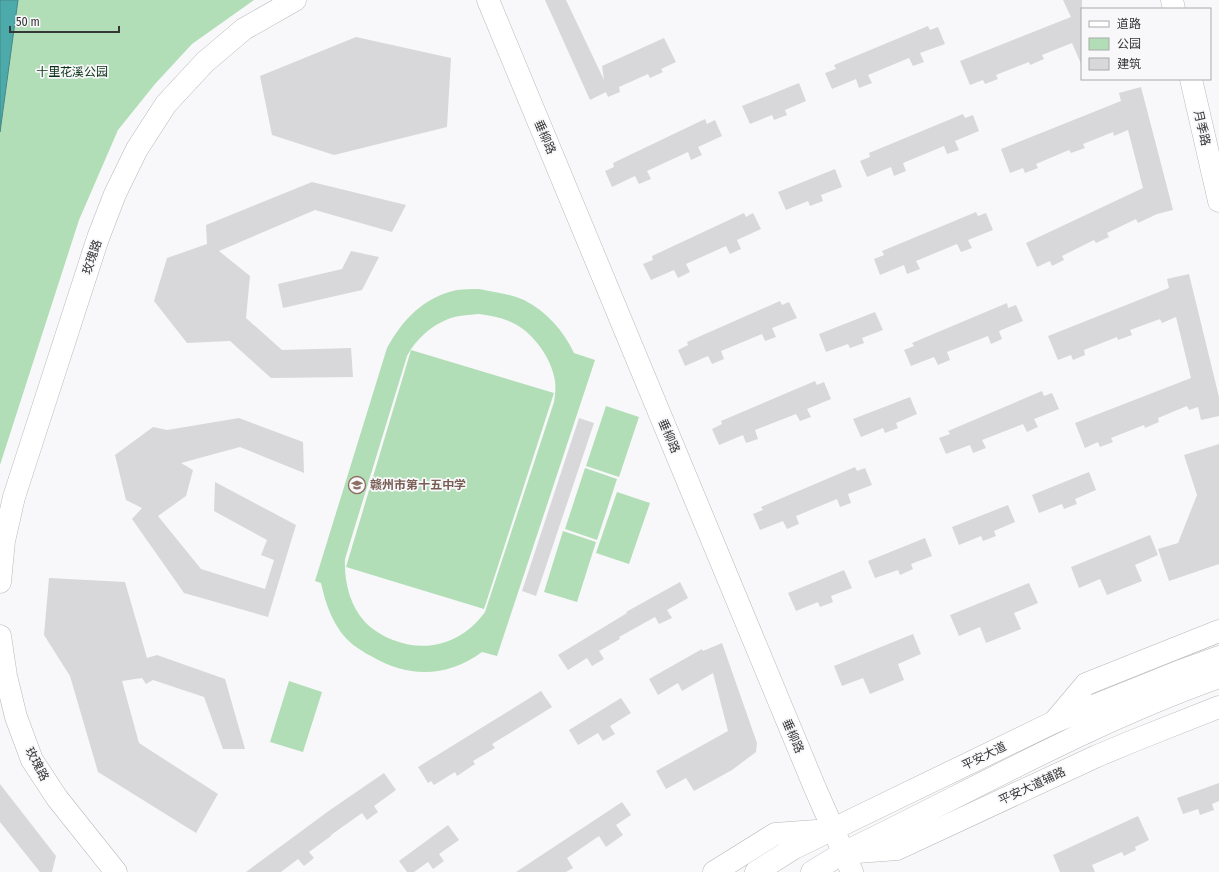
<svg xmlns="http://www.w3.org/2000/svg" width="1219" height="872" font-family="'Fira Sans Condensed','Noto Sans SC',sans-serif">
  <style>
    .green { fill: #b1deb6; fill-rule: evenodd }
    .water { fill: #4daaaa; stroke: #468788 }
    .building { fill: #d8d8da }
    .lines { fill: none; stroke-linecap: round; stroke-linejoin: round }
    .minor-casing { stroke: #b8b8ba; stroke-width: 23 }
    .major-casing { stroke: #b8b8ba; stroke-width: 23 }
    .minor { stroke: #fff; stroke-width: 22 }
    .major { stroke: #fff; stroke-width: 22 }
    .labels { text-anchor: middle; stroke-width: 3.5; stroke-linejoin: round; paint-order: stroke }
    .park-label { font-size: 12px; fill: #093214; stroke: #f8f8fa }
    .street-label { font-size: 12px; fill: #363637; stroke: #f8f8fa }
    .education-label { font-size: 12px; font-weight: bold; fill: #785e54; stroke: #f8f8fa; text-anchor: start }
  </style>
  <rect width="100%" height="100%" fill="#f8f8fa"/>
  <path class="green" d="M0,0H254L192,44L155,84L118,130L79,220L0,465Z
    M479,289C494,292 510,294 524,300C547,312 563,330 574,353L595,360L497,656L482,652C447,678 408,678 371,656C359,650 348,642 340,631C330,616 325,601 321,583L315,581L387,348C403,319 424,297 457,290C464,289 472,289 479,289ZM479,314C492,316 504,318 515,324C534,334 552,359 555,381C556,388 555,395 554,402L485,612C463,642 429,654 393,640C383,636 373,630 365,622C350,605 344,582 345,559L407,356C416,339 431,326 448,319C458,315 469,315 479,314Z
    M411,350L554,393L484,609L346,567Z
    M606,406L639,417L619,477L586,466Z
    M585,468L617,479L597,540L565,529Z
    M617,492L650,503L629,564L596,553Z
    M563,531L596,542L577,602L544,592Z
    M289,681L322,692L303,752L270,742Z"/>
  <path class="water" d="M0,0H18L0,132Z"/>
  <path class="building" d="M545,0H566L604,80L602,66L664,38L676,62L661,69L663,72L650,78L648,74L619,87L620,92L608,97L606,92L590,100Z
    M1063,0H1082V66L1072,43L1042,55L1044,59L1030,65L1029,62L996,75L998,79L985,84L983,80L970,85L960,61L1071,17Z
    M928,26L930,30L938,27L945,44L920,53L924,62L913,66L909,58L868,75L872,83L859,88L856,79L832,89L825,73L836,69L834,65Z
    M356,37L451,58L447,127L334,155L272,135L260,76Z
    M799,83L806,101L785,110L787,115L774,120L772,115L750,124L742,106Z
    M1141,87L1173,210L1157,214L1138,223L1136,219L1107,233L1109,237L1096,243L1094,240L1062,256L1064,260L1052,266L1050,261L1037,267L1026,243L1143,188L1128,130L1114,136L1113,132L1083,144L1085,148L1071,153L1069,150L1036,164L1038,168L1025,173L1023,168L1010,173L1001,149L1121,101L1119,93Z
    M963,114L965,118L973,115L979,131L955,141L959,150L947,154L944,146L903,163L906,171L894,176L891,167L867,177L860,161L870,157L869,153Z
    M705,119L707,124L715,120L722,136L698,147L702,155L691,160L688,152L647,171L651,179L639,184L635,176L612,187L605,171L614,167L613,163Z
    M835,169L842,187L821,195L823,201L810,206L808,201L786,210L778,192Z
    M312,182L406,205L392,232L315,210L219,251L250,276L246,318L282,350L351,348L353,377L271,378L230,341L187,343L154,301L167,258L207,244L206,225Z
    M976,212L978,216L986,213L993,230L968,240L972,248L961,252L957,244L916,261L920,269L907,274L904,265L880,275L874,259L884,255L882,251Z
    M744,213L746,217L753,213L761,229L737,240L741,249L730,254L726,246L686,264L690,272L678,278L674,270L651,280L643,264L653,260L652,256Z
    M351,251L379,257L362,290L283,308L278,284L342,269Z
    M1189,274L1219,397V416L1201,420L1198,407L1189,410L1187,406L1158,418L1159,422L1145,428L1144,425L1111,438L1113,442L1100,447L1098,442L1085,448L1075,423L1191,378L1176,317L1162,323L1160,319L1130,330L1132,335L1118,340L1117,337L1084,350L1085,355L1073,360L1071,355L1058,360L1048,336L1169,288L1167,279Z
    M780,301L782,305L789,302L797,318L772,328L776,337L765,341L762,334L721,351L724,359L712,364L708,356L685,366L678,350L688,345L687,342Z
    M1007,303L1008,308L1016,305L1023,321L999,331L1002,339L991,344L988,336L947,352L950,360L938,365L934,357L911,366L904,350L914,346L912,343Z
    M875,312L883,330L862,338L864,343L850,348L848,344L826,352L819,334Z
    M815,381L817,385L824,382L831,399L807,409L811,417L800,421L796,414L755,430L758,439L746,443L743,435L719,445L712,429L722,424L721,421Z
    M1042,391L1044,396L1052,393L1059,409L1034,419L1038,427L1027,432L1023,424L982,440L986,448L973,453L970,445L946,454L939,438L950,434L948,431Z
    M910,397L917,414L896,423L898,428L885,433L883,428L861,437L853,419Z
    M239,418L303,442L304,473L240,447L181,463L193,470L186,496L158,516L201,569L265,589L274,560L261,555L267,540L214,511L215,482L296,525L268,617L184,593L132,519L142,508L126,500L115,455L153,427L167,430Z
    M579,418L594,423L536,596L522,591Z
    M1219,444V564L1169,581L1158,549L1178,543L1197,495L1184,455Z
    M855,467L857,471L865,468L872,485L848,494L851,503L840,507L837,499L796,516L799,524L787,529L783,521L760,530L753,514L763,510L761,507Z
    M1089,472L1096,490L1075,499L1077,504L1064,509L1062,504L1039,513L1032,495Z
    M1008,505L1015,522L994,531L996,536L983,541L981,536L959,545L952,527Z
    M1150,535L1158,555L1135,565L1142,581L1107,595L1100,579L1079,588L1071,567Z
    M925,538L932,556L911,564L913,569L900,575L898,570L875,578L868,561Z
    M844,570L852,588L831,596L833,602L820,607L818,602L796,611L788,593Z
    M49,578L125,582L147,658L157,655L225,679L245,749H223L204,697L153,680L146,684L142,678L122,681L139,743L218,794L196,833L98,772L70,676L44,635Z
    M680,582L688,598L667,610L672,618L659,624L655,617L619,637L620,639L599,651L604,659L592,666L587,658L568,670L558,655L627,613L626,612Z
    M1029,583L1038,603L1014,613L1021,629L986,643L980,627L959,636L950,615Z
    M913,634L921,654L898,664L904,680L870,694L863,678L842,686L834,666Z
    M722,643L757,743L756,752L732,770L694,791L686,778L666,789L656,771L728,731L713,673L682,691L678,683L658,695L649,679L702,649L703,651Z
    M541,691L552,707L492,744L495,748L473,761L475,764L457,776L455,772L434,785L431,781L428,783L418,767Z
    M621,698L631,713L610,726L615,734L603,741L598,733L578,745L569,730Z
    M384,773L396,790L374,806L378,812L367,820L362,813L331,835V836L309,852L314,858L304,866L298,859L281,872H246L330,810Z
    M1219,783V801L1212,804L1214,810L1200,815L1198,809L1183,814L1177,798Z
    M0,784L56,856L52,872H40L0,822Z
    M622,802L631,815L616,825L623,835L606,847L599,836L567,858L573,868L566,872H516Z
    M1138,816L1149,840L1135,847L1136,850L1124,856L1122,852L1092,865L1095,872H1060L1053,855Z
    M448,825L459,840L439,854L444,861L433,869L428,862L414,872H407L399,861Z"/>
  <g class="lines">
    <g class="minor-casing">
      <path id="minor" d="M488,0L815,788L852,872
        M1172,0L1174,9
        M1191,79L1219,201
        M0,582L4,541L14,497L98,238L115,194L137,149L166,104L205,62L244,29L295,0
        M0,636L6,676L16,717L32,760L57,798L116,872
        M1054,722L1086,684L1219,631
        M844,853L897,849L1097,756L1133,741L1219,707
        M714,872L775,834L830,830"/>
    </g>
    <g class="major-casing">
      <path id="major" d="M756,872L794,848L1054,722L1183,670L1219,657
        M812,872L843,853C968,793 1089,723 1219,677"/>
    </g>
    <use href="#minor" class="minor"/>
    <use href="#major" class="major"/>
  </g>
  <defs>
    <g id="school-ring" transform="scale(0.9)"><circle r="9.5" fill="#f8f8fa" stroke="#8d6e63" stroke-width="1.5"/><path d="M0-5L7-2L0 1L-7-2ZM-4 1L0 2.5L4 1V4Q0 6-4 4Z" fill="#8d6e63"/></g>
  </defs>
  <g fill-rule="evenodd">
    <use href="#school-ring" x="357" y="485"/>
  </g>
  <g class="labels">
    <g class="park-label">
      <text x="72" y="76">十里花溪公园</text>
    </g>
    <g class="street-label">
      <text transform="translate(1202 128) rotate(77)" y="4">月季路</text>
      <text transform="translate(545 137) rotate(67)" y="4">垂柳路</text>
      <text transform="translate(92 257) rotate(-71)" y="4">玫瑰路</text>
      <text transform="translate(669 436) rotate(67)" y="4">垂柳路</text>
      <text transform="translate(793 736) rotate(67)" y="4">垂柳路</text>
      <text transform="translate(984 756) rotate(-26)" y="4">平安大道</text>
      <text transform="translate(37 764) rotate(62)" y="4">玫瑰路</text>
      <text transform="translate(1032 786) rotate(-25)" y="4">平安大道辅路</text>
    </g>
    <g class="education-label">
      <text x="370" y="489">赣州市第十五中学</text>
    </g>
  </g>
  <rect x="1081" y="8" width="130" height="72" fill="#f8f8fa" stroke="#aaaaac"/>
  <rect x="1089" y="21" width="20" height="6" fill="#ffffff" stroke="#aaaaac"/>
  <text x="1117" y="28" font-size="12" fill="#363637">道路</text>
  <rect x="1089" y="38" width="20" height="12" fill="#b1deb6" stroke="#aaaaac"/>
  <text x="1117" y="48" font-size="12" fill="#363637">公园</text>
  <rect x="1089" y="58" width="20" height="12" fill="#d8d8da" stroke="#aaaaac"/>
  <text x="1117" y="68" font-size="12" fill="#363637">建筑</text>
  <path d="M10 26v6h109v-6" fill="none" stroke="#363637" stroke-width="2"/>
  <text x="16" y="26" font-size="12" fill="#363637" stroke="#f8f8fa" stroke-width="3" paint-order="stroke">50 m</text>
</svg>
